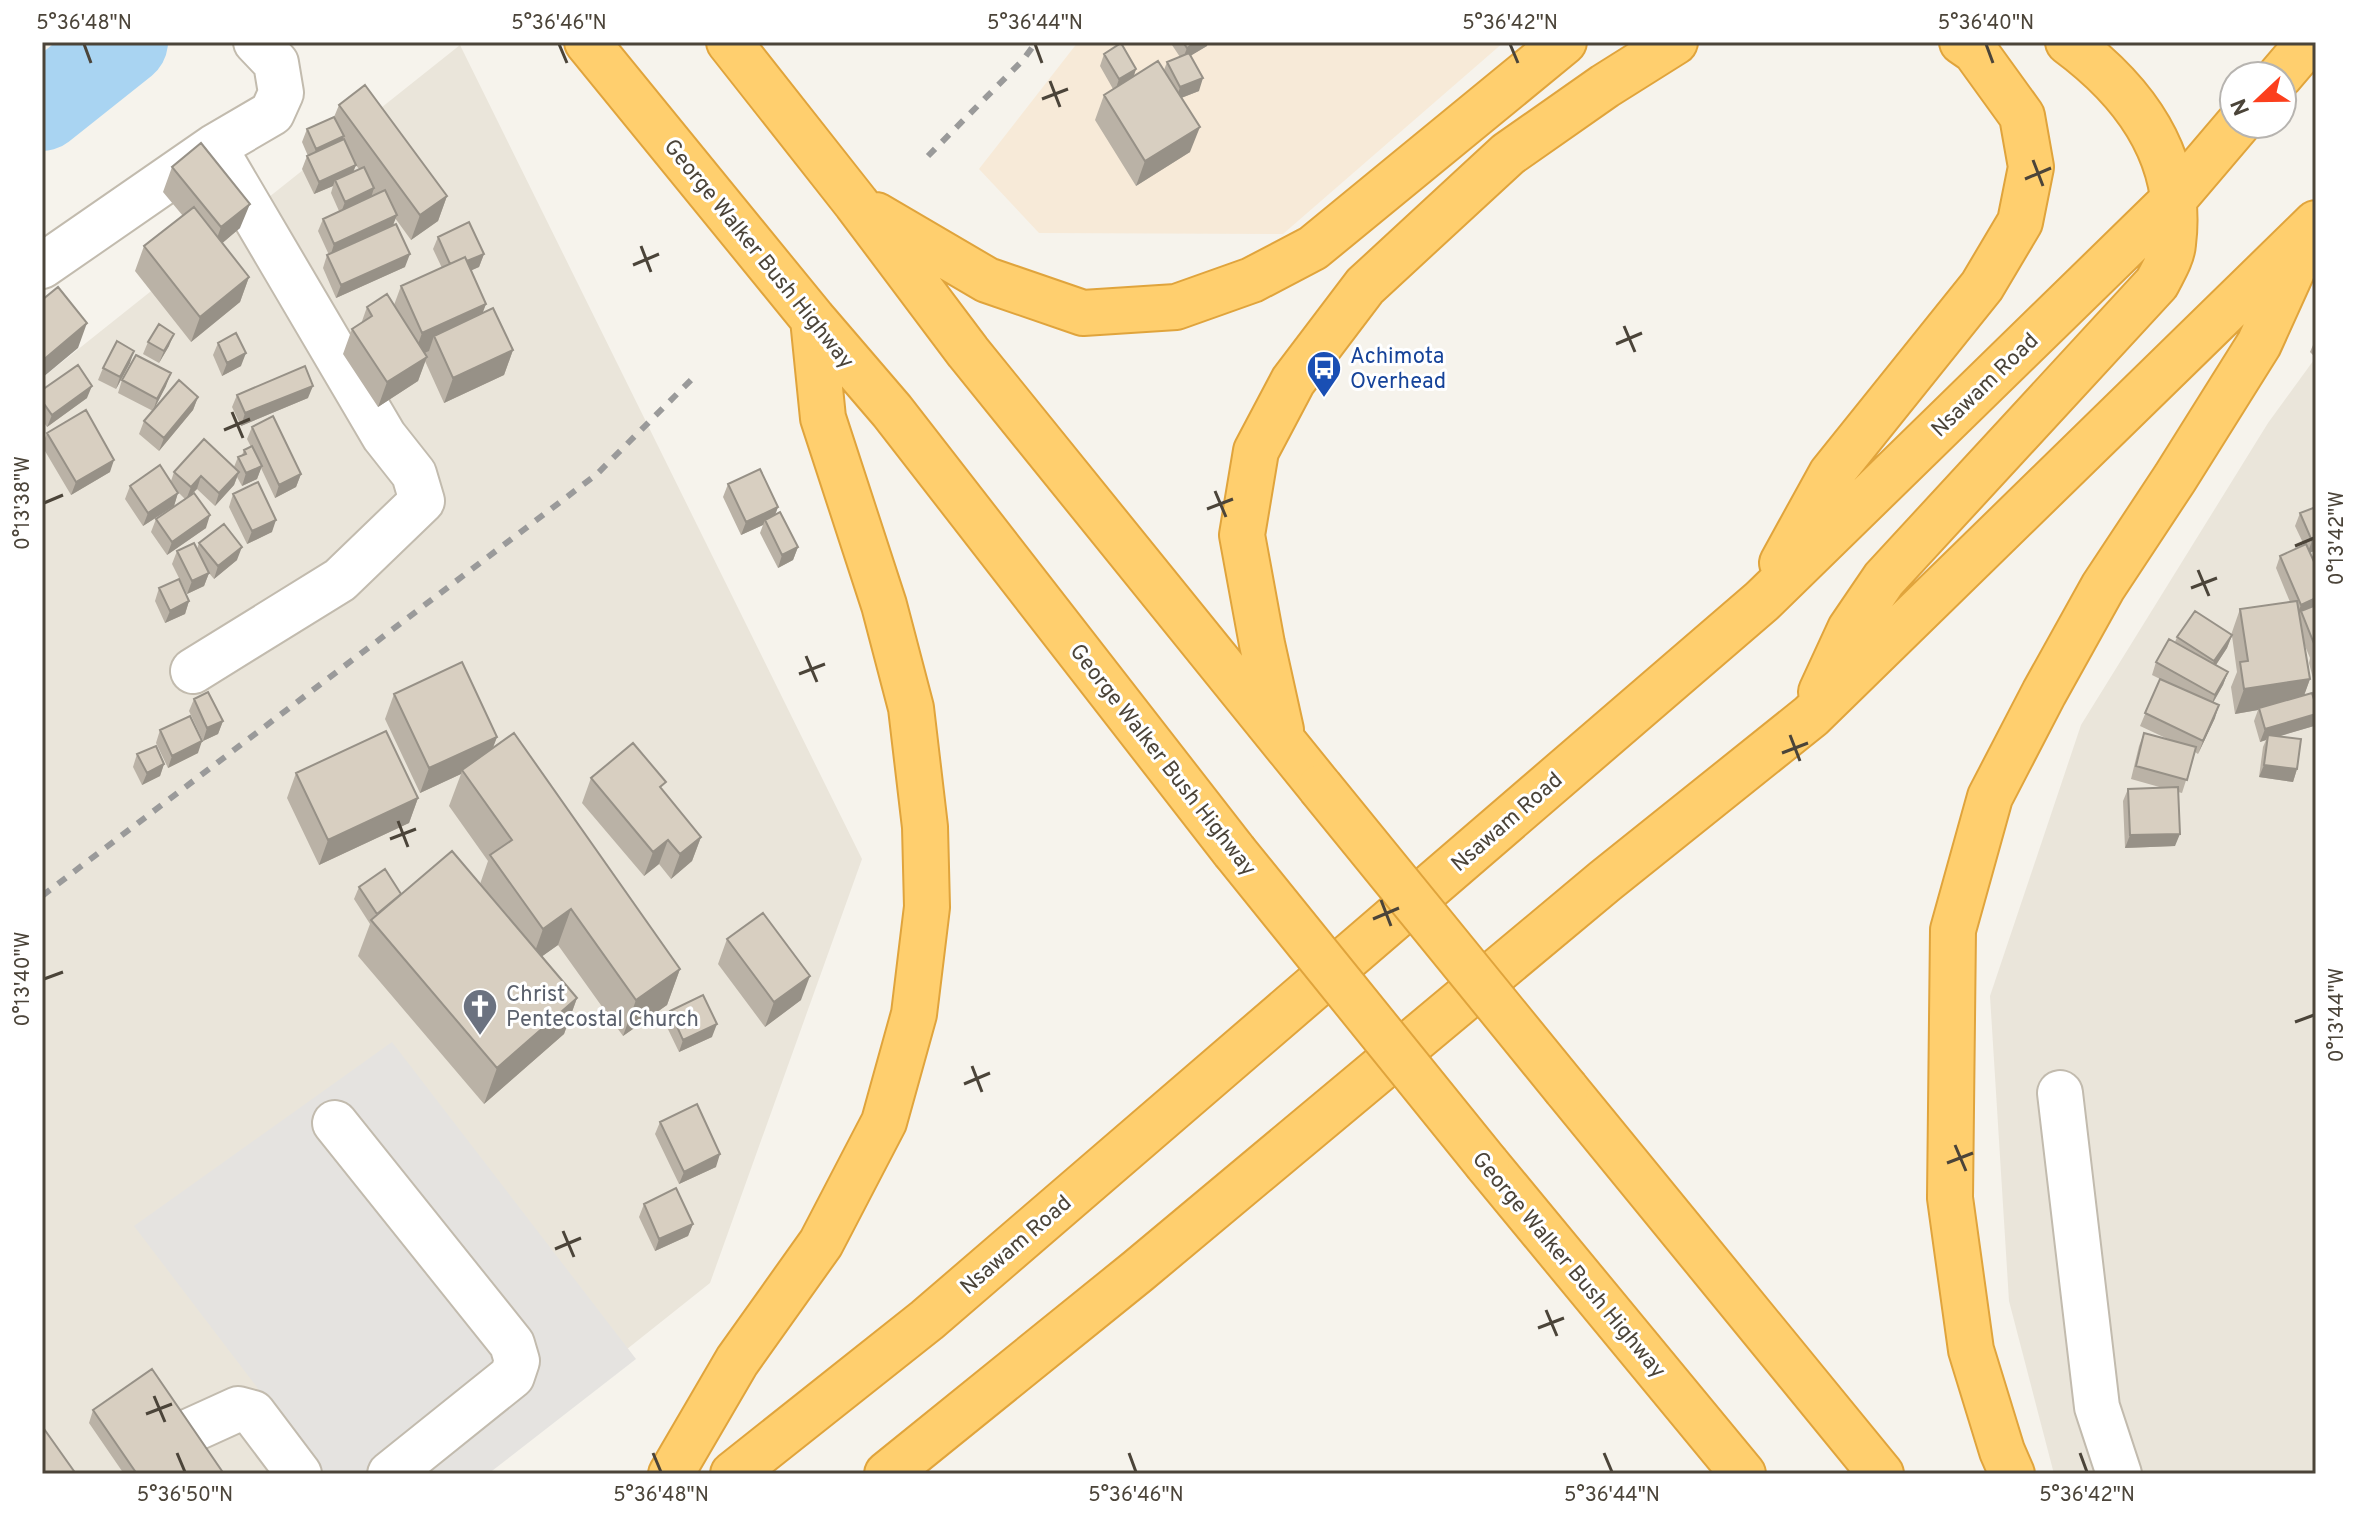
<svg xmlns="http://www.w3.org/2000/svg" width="2358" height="1516" font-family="Overpass,sans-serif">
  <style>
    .residential { fill: #eae5da }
    .commercial { fill: #f7ead8 }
    .parking { fill: #e5e3e0 }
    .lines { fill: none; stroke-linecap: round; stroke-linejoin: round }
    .river { stroke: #a9d4f2; stroke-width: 86 }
    .minor-casing { stroke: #c2bbae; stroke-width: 48 }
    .highway-casing { stroke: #e0a43c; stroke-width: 48 }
    .minor { stroke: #fff; stroke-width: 44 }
    .highway { stroke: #ffcf6e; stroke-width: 44 }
    .rail { stroke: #9a9a9a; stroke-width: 6; stroke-dasharray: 10 10; stroke-linecap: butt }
    .highway-bridge-casing { stroke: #e0a43c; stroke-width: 48; stroke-linecap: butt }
    .highway-bridge { stroke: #ffcf6e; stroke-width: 44 }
    .wall { fill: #bab2a6; fill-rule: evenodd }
    .shaded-wall { fill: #979187 }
    .building { fill: #d8cfc1; stroke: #979187; stroke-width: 2 }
    .ticks { fill: none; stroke: #4b4439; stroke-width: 3 }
    .labels { text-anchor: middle; stroke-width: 6; stroke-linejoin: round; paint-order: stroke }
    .street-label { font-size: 22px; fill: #4b4439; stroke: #fff }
    .transit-label { font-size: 22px; fill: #164399; stroke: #fff; text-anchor: start }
    .worship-label { font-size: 22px; fill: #5b616d; stroke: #fff; text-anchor: start }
    .neatline { fill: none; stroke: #4b4439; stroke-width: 3 }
    .ticks-label { font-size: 20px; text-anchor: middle; fill: #4b4439 }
  </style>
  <rect width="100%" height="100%" fill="#f6f3ec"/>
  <path class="residential" d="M460,45L862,859L710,1283L470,1474H42V378Z
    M2316,357V1474H2054L2009,1301L1990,996L2081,725L2268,423Z"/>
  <path class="commercial" d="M1078,42H1504L1283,234L1039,233L979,169Z"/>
  <path class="parking" d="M392,1042L636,1359L488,1474H323L134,1226Z"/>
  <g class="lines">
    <path class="river" d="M42,108L125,42"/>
    <g class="minor-casing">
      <path id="minor" d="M42,266L214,147L272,113L281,93L276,63L256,42
        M193,671L340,580L422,501L414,474L384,436L214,147
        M2060,1093L2097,1407L2119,1474
        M335,1123L512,1344L517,1361L512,1376L390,1474
        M183,1434L238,1409L253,1413L299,1474"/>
    </g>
    <g class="highway-casing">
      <path id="highway" d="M587,42L813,319L892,411L1234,851
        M729,42L856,203L968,352L1320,787
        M2280,76L2309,42
        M876,215L987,280L1083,313L1176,307L1252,280L1313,248L1564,42
        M1782,563L1831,474L1982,286L2020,222L2031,167L2022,116L1975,51L1962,42
        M1821,692L1850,629L1884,579L2157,283C2163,271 2172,257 2173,244C2184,157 2134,91 2068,42
        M1281,730L1262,644L1242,535L1256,451L1293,381L1365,286L1508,154L1605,86L1675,42
        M1566,1089L1881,1474
        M1487,1164L1743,1474
        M671,1474L737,1361L821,1243L884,1122L914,1014L927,907L925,827L911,708L884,605L823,418L813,319
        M733,1474L927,1320L1762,601L2175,198L2238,124
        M887,1474L1138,1271L1605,881L1811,716L2316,223
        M2012,1474L2002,1451L1971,1350L1950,1198L1953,930L1990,797L2044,693L2103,587L2175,478L2259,344L2302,249"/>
    </g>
    <use href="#minor" class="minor"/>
    <use href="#highway" class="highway"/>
    <path class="rail" d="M928,156L1023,60L1036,42
      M42,896L597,474L695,376"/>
    <g class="highway-bridge-casing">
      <path id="highway-bridge" d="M1320,787L1566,1089
        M1234,851L1487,1164"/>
    </g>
    <use href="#highway-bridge" class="highway-bridge"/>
  </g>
  <path class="wall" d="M1170,42H1208L1207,46L1191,55L1199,91L1181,98L1190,152L1136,186L1095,120L1104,95L1113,89L1100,66L1104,54L1136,69L1133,77L1164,70L1167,62L1180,57Z
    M339,105L447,196L438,221L411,240L395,218L393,225L405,267L336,298L323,268L327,255H329L318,231L323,219L339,211L331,193L333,186L314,194L302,169L307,156H308L302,142L307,129L334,117ZM355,164L359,169L353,172Z
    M172,167L240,228L222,243L249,277L240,302L191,342L135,271L144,246L183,216L163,192Z
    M438,237L484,254L479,267L471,270L486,304L482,313L513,350L504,375L444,403L425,361L418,381L378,407L343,354L352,329L361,324L367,307L394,305L401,286L442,268L433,249Z
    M2316,338V358L2310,352Z
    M148,342L169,346L159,363L143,354Z
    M218,343L241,366L222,376L213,355Z
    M130,363L116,389L98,380L103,368Z
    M122,380L166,386L153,411L198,397L193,410L159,451L139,434L144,421L153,411L118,393Z
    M42,390L87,398L47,427L42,420Z
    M237,395L308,398L241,426L232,407Z
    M252,427L301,474L296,487L275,498L261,468L257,479L242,486L237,477L234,485L215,506L197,489L190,495L206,528L167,555L151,532L156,519L185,499L178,492L174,506L143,526L125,499L130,486L171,481L174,472L234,467L238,457L242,455L244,450L251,447L247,439Z
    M47,433L110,472L71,495L42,446Z
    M728,484L778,507L775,515L798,547L793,560L778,568L760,533L763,525L741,535L723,497Z
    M233,494L272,532L247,544L229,507Z
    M2316,507V550L2310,553L2316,566V690L2309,663L2310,658L2303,641L2310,679L2304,695L2316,706V720L2314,726L2279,736L2297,769L2293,782L2259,777L2263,747L2266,740L2260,742L2254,721L2258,710L2235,714L2231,687L2237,672L2232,636L2227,648L2216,665L2228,672L2223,685L2213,703L2215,718L2198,754L2195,752L2182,793L2178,792L2175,846L2125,848L2123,801L2128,789L2163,788L2131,779L2139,746L2144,733L2170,740L2140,726L2160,679L2152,675L2156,662L2175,642L2177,637L2231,635L2240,609L2290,602L2276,568L2280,556L2304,545L2295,526L2300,513Z
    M199,543L237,560L214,579L209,573L204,586L187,594L172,564L177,551L197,549Z
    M159,588L189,601L185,614L165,623L155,601Z
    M394,694L497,737L492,749L680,969L667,1005L623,1036L558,945L542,956L577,998L564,1034L484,1104L358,956L370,924L354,899L359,887L401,894L480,884L488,861L449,806L461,774L420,793L385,719Z
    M194,699L223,721L218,734L203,741L189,711Z
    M160,730L198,753L168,768L156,743Z
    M137,754L164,764L160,776L142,785L133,767Z
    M296,773L418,798L409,823L319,865L287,798Z
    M591,778L663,791L701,837L692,861L671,879L659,864L644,876L582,803Z
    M727,939L801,1000L765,1027L718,964Z
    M670,1011L712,1037L679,1052L665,1023Z
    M660,1122L716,1167L679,1184L655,1134Z
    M644,1204L693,1224L688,1236L655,1251L639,1217Z
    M93,1410L224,1474H124L89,1423Z"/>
  <path class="shaded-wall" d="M1196,42H1208L1207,46L1182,61L1187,48Z
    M1136,69L1132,82L1115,91L1119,79Z
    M1203,78L1199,91L1176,100L1180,87Z
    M1200,127L1190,152L1136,186L1145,161Z
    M344,136L339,148L311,161L316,149Z
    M356,165L351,178L335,180L333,186L314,194L319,182Z
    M374,188L370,201L340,215L345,202Z
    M447,196L438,221L411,240L420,215Z
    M250,204L240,228L212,252L221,227Z
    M397,215L392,228L330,257L334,244Z
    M410,254L405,267L336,298L341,285Z
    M484,254L479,267L448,281L452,268Z
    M249,277L240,302L191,342L200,317Z
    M486,304L477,328L434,336L429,351L413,358L422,333Z
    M87,323L78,348L42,378V361Z
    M174,334L169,346L159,363L164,351Z
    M513,350L504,375L444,403L453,378Z
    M134,351L130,363L116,389L120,377Z
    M246,353L241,366L222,376L227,363Z
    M427,357L418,381L378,407L387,382Z
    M171,373L166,386L153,411L157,399Z
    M92,386L87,398L47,427L52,415Z
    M313,386L308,398L241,426L245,413Z
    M198,397L193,410L159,451L164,438Z
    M114,460L110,472L71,495L76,482Z
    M262,466L257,479L242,486L246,473Z
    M239,472L234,485L215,506L219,493Z
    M301,474L296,487L275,498L279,485Z
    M201,476L197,489L186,500L191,487Z
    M178,493L174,506L143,526L148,513Z
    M778,507L773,520H765L763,525L741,535L746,522Z
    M210,515L206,528L167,555L172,542Z
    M276,520L272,532L247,544L252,531Z
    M2316,539V550L2307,554L2312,541Z
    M242,547L237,560L214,579L218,566Z
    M798,547L793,560L778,568L782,555Z
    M209,573L204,586L187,594L192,581Z
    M2316,598V609L2301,611L2299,616L2296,617L2301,605Z
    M189,601L185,614L165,623L170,611Z
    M2232,635L2227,648L2210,674L2214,661Z
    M2228,672L2223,685L2210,708L2215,695Z
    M2310,679L2301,704L2259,708L2258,710L2235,714L2244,689Z
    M2219,705L2215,718L2198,754L2203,741Z
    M2316,714V720L2314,726L2267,740L2268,735L2266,740L2260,742L2265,729Z
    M223,721L218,734L203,741L207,728Z
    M497,737L488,761L462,770L461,774L420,793L429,768Z
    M202,741L198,753L168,768L172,756Z
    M164,764L160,776L142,785L147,773Z
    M2264,765L2297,769L2293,782L2259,777Z
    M418,798L409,823L319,865L328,840Z
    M2180,834L2175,846L2125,848L2130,835Z
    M701,837L692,861L671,879L680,854Z
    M668,840L659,864L644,876L653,852Z
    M571,909L558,945L530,965L543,929Z
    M680,969L667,1005L623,1036L636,1000Z
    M810,976L801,1000L765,1027L774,1002Z
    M577,998L564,1034L484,1104L497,1068Z
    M717,1024L712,1037L679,1052L683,1040Z
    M720,1154L716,1167L679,1184L684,1172Z
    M693,1224L688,1236L655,1251L659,1239Z"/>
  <path class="building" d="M1183,42H1196L1187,48Z
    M1121,43L1136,69L1119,79L1104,54Z
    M1189,53L1203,78L1180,87L1167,62Z
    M1158,61L1200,127L1145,161L1104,95Z
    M365,85L447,196L420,215L339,105Z
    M334,117L344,136L316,149L307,129Z
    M344,139L356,165L319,182L307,156Z
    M201,143L250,204L221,227L172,167Z
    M364,167L374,188L345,202L335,180Z
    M385,190L397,215L334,244L323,219Z
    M194,207L249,277L200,317L144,246Z
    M469,222L484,254L467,261L465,257L450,264L438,237Z
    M396,224L410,254L341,285L327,255Z
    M465,257L486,304L422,333L401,286Z
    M58,287L87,323L42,361V300Z
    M387,294L427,357L387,382L352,329L372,316L367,307Z
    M493,308L513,350L453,378L434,336Z
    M159,324L174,334L164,351L148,342Z
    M236,333L246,353L227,363L218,343Z
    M117,341L134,351L120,377L103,368Z
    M136,355L171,373L157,399L122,380Z
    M78,365L92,386L52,415L42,401V390Z
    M305,366L313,386L245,413L237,395Z
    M179,380L198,397L164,438L144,421Z
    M86,410L114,460L76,482L47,433Z
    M273,416L301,474L279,485L252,427Z
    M204,439L239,472L219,493L201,476L191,487L174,472Z
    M252,446L262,466L246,473L238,457L246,454L244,450Z
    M160,465L178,493L148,513L130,486Z
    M760,469L778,507L746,522L728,484Z
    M258,482L276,520L252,531L233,494Z
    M194,493L210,515L172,542L156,519Z
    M2316,507V539L2312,541L2300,513Z
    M780,512L798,547L782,555L765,520Z
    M224,524L242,547L218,566L199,543Z
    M194,543L209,573L192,581L177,551Z
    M2306,544L2316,566V598L2301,605L2280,556Z
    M179,579L189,601L170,611L159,588Z
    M2297,601L2310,679L2244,689L2240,662L2248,661L2240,609Z
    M2316,605V646H2315L2301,611Z
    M2195,611L2232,635L2214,661L2177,637Z
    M2169,639L2228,672L2215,695L2156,662Z
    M462,662L497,737L429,768L394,694Z
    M2160,679L2219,705L2203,741L2145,713Z
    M208,692L223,721L207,728L194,699Z
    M2312,693L2316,706V714L2265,729L2259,708Z
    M190,716L202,741L172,756L160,730Z
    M386,731L418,798L328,840L296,773Z
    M514,733L680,969L636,1000L571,909L543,929L490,855L512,840L462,770Z
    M2144,733L2196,747L2187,780L2136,766Z
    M2268,735L2301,739L2297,769L2264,765Z
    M633,743L666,782L660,787L701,837L680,854L668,840L653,852L591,778Z
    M156,746L164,764L147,773L137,754Z
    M2178,787L2180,834L2130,835L2128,789Z
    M452,851L577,998L497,1068L371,920Z
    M385,869L401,894L377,914L359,887Z
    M763,913L810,976L774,1002L727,939Z
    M703,995L717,1024L683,1040L670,1011Z
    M697,1104L720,1154L684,1172L660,1122Z
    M676,1188L693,1224L659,1239L644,1204Z
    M152,1369L224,1474H137L93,1410Z
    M42,1426L76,1474H42Z"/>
  <path class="ticks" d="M84,44L91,63M559,44L567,63M1035,44L1042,63M1510,44L1518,63M1986,44L1993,63M1050,81L1060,107M1042,99L1068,89M2033,160L2043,186M2025,179L2051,168M641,246L651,272M633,265L659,254M1624,326L1635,352M1616,344L1642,333M232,412L243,438M224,430L250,419M1215,491L1226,517M44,503L63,495M1207,509L1233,499M2295,546L2314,538M2198,570L2209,596M2191,588L2217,578M806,656L817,682M799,674L825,664M1790,735L1800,761M1782,753L1808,743M398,821L408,847M390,839L416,829M1381,900L1391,926M1373,919L1399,908M44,979L63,972M2295,1022L2314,1015M972,1066L982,1092M964,1084L990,1073M1955,1145L1966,1171M1947,1163L1973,1153M563,1231L574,1257M555,1249L581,1238M1546,1310L1557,1336M1538,1328L1564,1318M154,1396L165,1422M146,1414L172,1404M177,1453L185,1472M653,1453L661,1472M1129,1453L1136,1472M1604,1453L1612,1472M2080,1453L2087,1472"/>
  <defs>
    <g id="bus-pin" transform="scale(1.8)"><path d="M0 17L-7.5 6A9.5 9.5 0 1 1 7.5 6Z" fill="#1a4fb4" stroke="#fff"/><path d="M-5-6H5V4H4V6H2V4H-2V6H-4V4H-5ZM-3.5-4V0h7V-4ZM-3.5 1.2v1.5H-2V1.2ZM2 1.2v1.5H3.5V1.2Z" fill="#fff"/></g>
    <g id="church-pin" transform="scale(1.8)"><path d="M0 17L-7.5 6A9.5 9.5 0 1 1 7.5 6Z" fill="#6b7280" stroke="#fff"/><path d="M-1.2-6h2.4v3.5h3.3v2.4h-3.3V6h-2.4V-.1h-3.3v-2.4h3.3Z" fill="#fff"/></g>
  </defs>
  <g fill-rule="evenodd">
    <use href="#bus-pin" x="1324" y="368"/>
    <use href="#church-pin" x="480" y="1006"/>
  </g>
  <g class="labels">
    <g class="street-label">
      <text transform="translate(760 253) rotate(51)" y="8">George Walker Bush Highway</text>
      <text transform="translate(1984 384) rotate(-44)" y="8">Nsawam Road</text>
      <text transform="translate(1164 759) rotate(52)" y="8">George Walker Bush Highway</text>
      <text transform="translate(1506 821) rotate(-41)" y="8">Nsawam Road</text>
      <text transform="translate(1015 1244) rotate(-41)" y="8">Nsawam Road</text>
      <text transform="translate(1570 1264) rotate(50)" y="8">George Walker Bush Highway</text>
    </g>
    <g class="transit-label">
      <text x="1350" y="363">Achimota<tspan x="1350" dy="25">Overhead</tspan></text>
    </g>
    <g class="worship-label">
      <text x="506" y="1001">Christ<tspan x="506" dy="25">Pentecostal Church</tspan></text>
    </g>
  </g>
  <rect width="2358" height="1516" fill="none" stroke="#ffffff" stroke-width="88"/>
  <g transform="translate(2258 100) rotate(248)"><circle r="38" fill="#ffffff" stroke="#b7b4b0" stroke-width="2"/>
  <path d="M0-6L14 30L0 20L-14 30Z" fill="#fc3f1d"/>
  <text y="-12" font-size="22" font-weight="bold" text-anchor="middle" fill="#4b4439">N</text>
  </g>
  <rect x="44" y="44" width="2270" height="1428" class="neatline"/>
  <g class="ticks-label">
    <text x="84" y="29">5°36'48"N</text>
    <text x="559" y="29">5°36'46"N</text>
    <text x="1035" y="29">5°36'44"N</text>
    <text x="1510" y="29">5°36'42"N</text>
    <text x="1986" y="29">5°36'40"N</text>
    <text transform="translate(22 503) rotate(-90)" y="7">0°13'38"W</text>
    <text transform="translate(2336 538) rotate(-90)" y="7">0°13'42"W</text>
    <text transform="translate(22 979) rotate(-90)" y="7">0°13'40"W</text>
    <text transform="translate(2336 1015) rotate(-90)" y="7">0°13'44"W</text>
    <text x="185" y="1501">5°36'50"N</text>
    <text x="661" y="1501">5°36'48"N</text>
    <text x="1136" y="1501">5°36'46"N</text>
    <text x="1612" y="1501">5°36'44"N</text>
    <text x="2087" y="1501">5°36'42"N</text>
  </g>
</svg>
